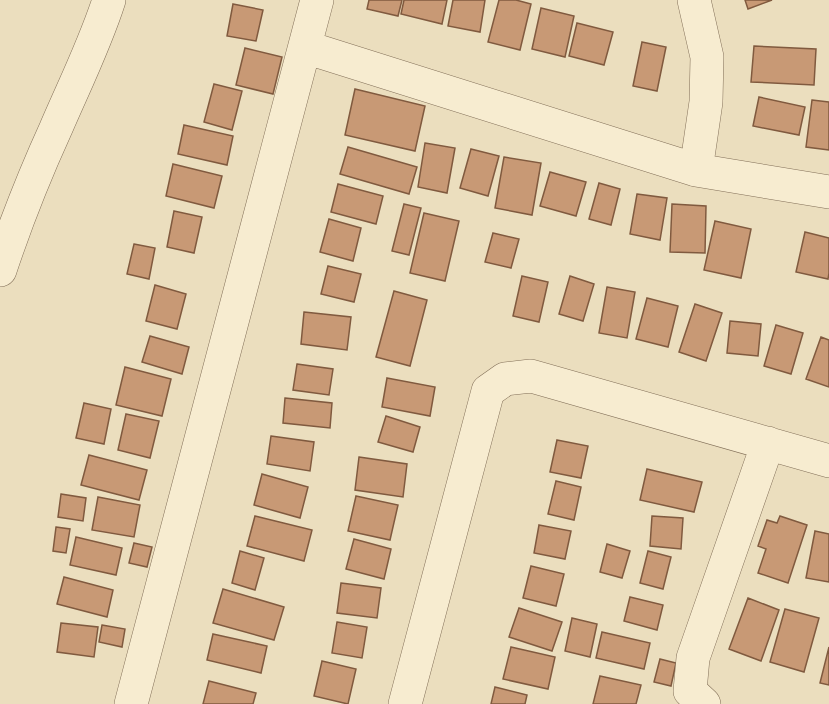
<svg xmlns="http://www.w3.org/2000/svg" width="829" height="704" font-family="Merriweather,serif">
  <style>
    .building { fill: #c89975; stroke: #805a3f; stroke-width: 1.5 }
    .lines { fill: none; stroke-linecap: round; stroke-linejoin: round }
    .minor-casing { stroke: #826f58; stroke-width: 34 }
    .minor { stroke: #f7ecd0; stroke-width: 33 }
  </style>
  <rect width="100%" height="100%" fill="#ebdebe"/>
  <path class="building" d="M369,0H402L398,16L367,9Z
    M404,0H447L442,24L401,14Z
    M453,0H485L480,32L448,26Z
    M499,0H516L531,4L520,50L488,42Z
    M745,0H772L748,9Z
    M233,4L263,10L256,41L227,36Z
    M541,8L574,16L565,57L532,49Z
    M577,23L613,32L604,65L569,56Z
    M642,42L666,47L657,91L633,86Z
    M754,46L816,49L814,85L751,82Z
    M245,48L282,57L273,94L236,85Z
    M214,84L242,91L232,130L204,122Z
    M355,89L425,106L415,151L345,135Z
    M759,97L805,107L799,135L753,126Z
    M812,100L829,102V150L806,147Z
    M184,125L233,136L227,165L178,154Z
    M425,143L455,148L447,193L418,187Z
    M348,147L417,167L409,194L340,174Z
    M471,149L499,156L488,196L460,188Z
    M504,157L541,163L532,215L495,208Z
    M173,164L222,176L214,208L166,196Z
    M550,172L586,182L576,216L540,206Z
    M599,183L620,189L611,225L589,219Z
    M338,184L383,196L376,224L331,212Z
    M637,194L667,198L660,240L630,234Z
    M404,204L421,208L409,255L392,251Z
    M672,204L706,206L705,253L670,252Z
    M174,211L202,217L194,253L167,247Z
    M424,213L459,221L445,281L410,273Z
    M329,219L361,228L353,261L320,252Z
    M715,221L751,229L741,278L704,270Z
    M805,232L829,238V273L828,279L796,272Z
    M493,233L519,239L511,268L485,262Z
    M134,244L155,248L149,279L127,274Z
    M328,266L361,274L354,302L321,294Z
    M522,276L548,282L539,322L513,316Z
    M570,276L594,284L583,321L559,314Z
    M155,285L186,294L177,329L146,321Z
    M607,287L635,292L627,338L599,333Z
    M394,291L427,300L410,366L376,357Z
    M647,298L678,306L668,347L636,339Z
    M695,304L722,313L706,361L679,352Z
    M304,312L351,317L347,350L301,344Z
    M730,321L761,324L758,356L727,353Z
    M776,325L803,333L791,374L764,366Z
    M150,336L189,347L182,374L142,362Z
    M821,337L829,340V387L806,379Z
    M297,364L333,369L329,395L293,390Z
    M125,367L171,379L162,416L116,405Z
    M387,378L435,387L430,416L382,407Z
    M285,398L332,403L330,428L283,423Z
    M84,403L111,409L104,444L76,438Z
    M126,414L159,421L150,458L118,450Z
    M386,416L420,427L413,452L378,442Z
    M271,436L314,442L310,471L267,464Z
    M557,440L588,446L581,478L550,472Z
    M89,455L147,470L139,500L81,485Z
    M359,457L407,464L403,497L355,490Z
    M647,469L702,482L694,512L640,500Z
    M262,474L308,487L300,518L254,505Z
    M556,481L581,487L574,520L548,514Z
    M61,494L86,498L83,521L58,517Z
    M356,496L398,505L390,540L348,531Z
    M98,497L140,505L134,537L92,530Z
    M255,516L312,530L304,561L247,546Z
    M652,516L683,518L681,549L650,546Z
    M780,516L807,525L788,583L758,573L766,549L758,546L767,520L777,523Z
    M539,525L571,531L565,559L534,553Z
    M56,527L70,529L66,553L53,551Z
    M815,531L829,534V582L806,578Z
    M76,537L122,548L116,575L70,565Z
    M354,539L391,549L384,579L346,569Z
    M134,543L152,547L147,567L129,563Z
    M607,544L630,551L622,578L600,572Z
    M240,551L264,558L255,590L232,583Z
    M648,551L671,557L663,589L640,583Z
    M531,566L564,574L556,606L523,598Z
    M64,577L113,590L107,617L57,604Z
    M341,583L381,588L377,618L337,613Z
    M223,589L284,607L274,640L213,623Z
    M630,597L663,605L657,630L624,621Z
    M748,598L779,610L761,661L729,649Z
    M519,608L562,622L552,651L509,637Z
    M785,609L819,618L804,672L770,662Z
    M572,618L597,624L590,657L565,651Z
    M337,622L367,627L362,658L332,653Z
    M61,623L98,627L94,657L57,652Z
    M102,625L125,629L122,647L99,642Z
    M602,632L650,643L644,669L596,658Z
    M213,634L267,646L261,673L207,660Z
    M511,647L555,657L548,689L503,679Z
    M829,647V685L820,683Z
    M660,659L676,663L671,686L654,682Z
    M322,661L356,669L348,704L314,696Z
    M600,676L641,685L636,704H593Z
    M209,681L256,693L253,704H203Z
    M495,687L527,695L525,704H491Z"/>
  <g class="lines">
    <g class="minor-casing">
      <path id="minor" d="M694,0L707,57L706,102L696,170
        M305,47L696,170L829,192
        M0,270C16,222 35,174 56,128C74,86 95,44 109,0
        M131,704L317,0
        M405,704L488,391L505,379L531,376L829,461
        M704,704L690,691L693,658L768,443"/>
    </g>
    <use href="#minor" class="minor"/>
  </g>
</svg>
